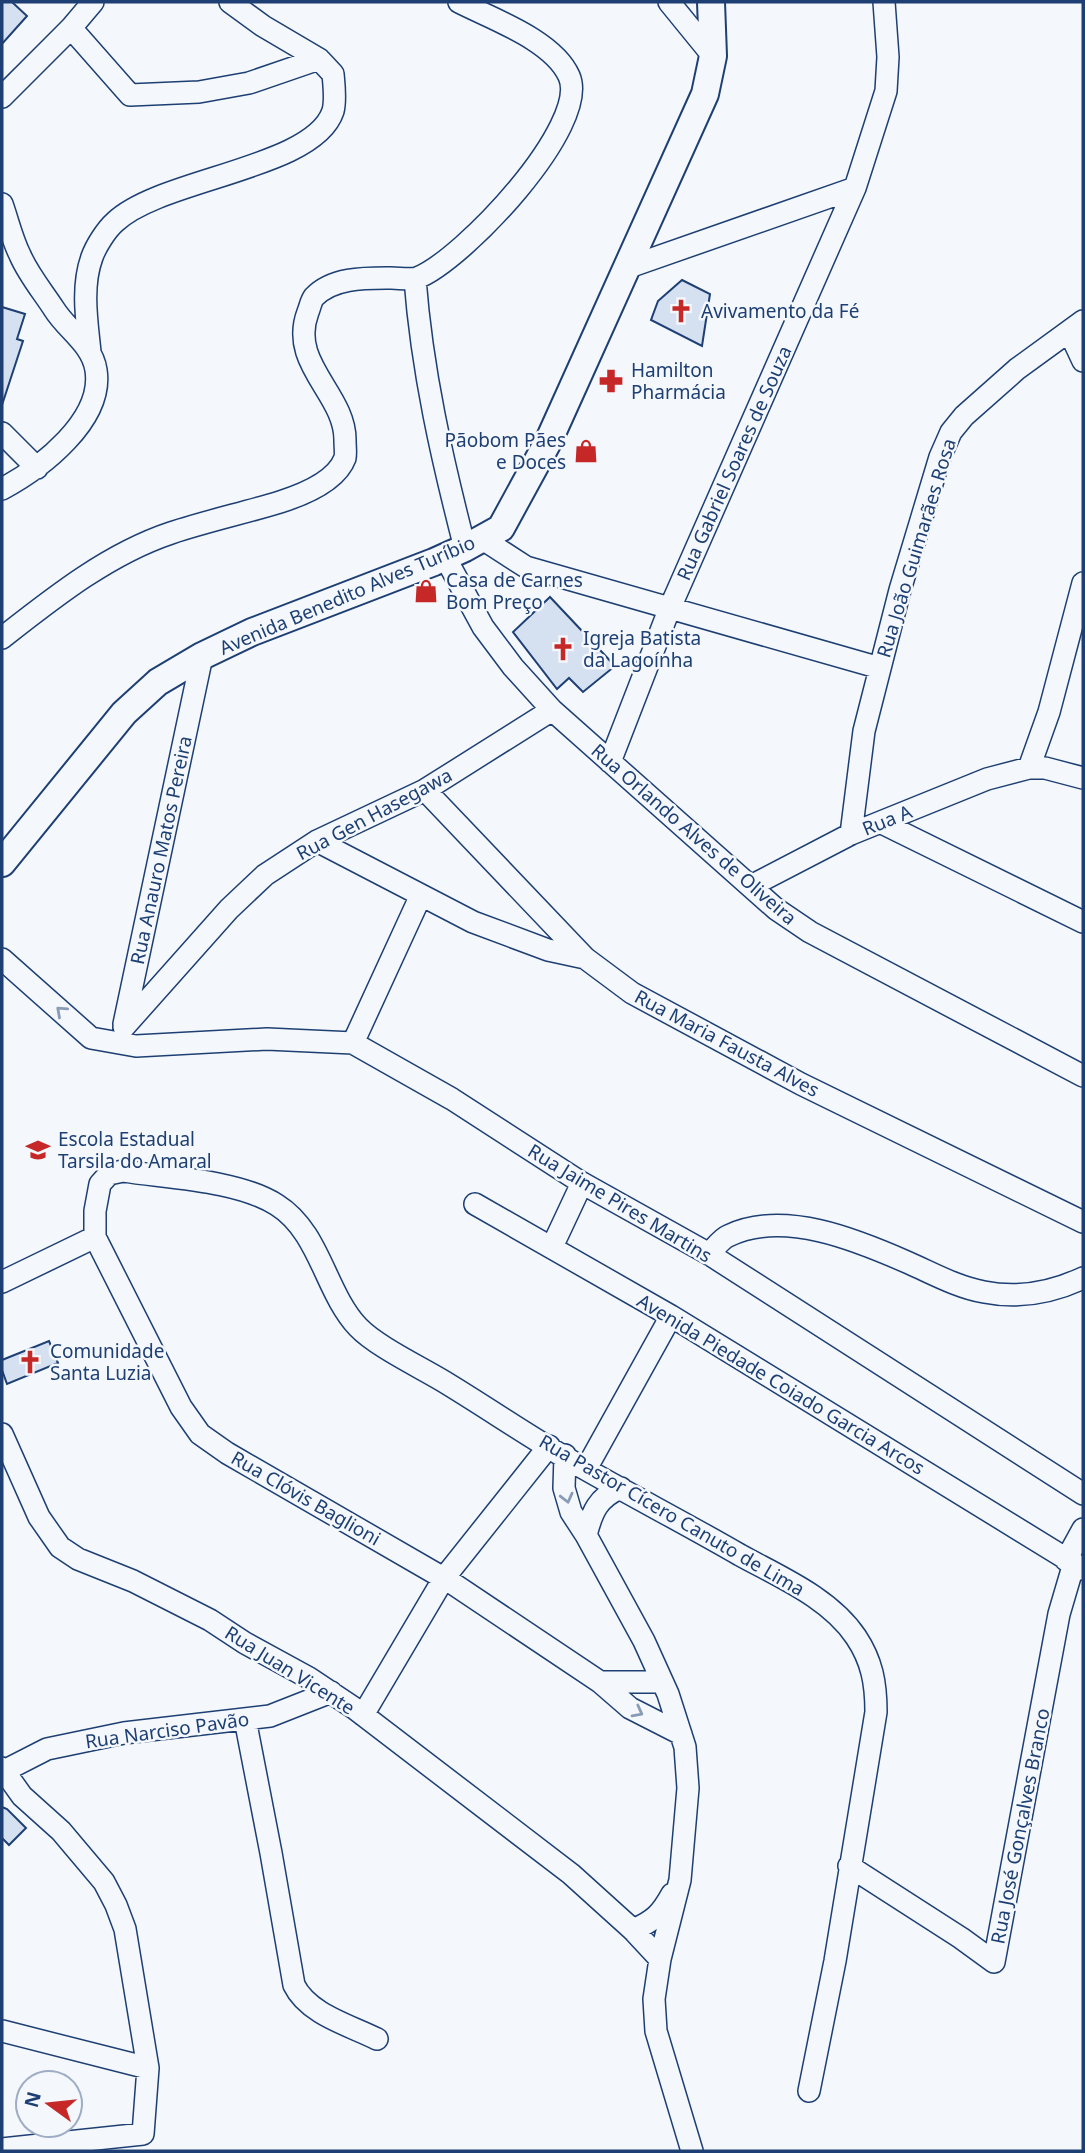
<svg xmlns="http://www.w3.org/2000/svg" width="1085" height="2153" font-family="'Noto Sans',sans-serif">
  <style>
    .building { fill: #d5e0f0; stroke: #1d3f73; stroke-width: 2 }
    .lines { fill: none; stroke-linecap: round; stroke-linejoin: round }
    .minor-casing { stroke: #1d3f73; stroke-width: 24 }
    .major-casing { stroke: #1d3f73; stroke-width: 30 }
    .minor { stroke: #f4f7fb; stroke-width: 21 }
    .major { stroke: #f4f7fb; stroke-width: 26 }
    .oneway { stroke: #889bb7 }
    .labels { text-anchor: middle; stroke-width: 5; stroke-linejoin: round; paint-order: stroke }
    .poi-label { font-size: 19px; fill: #1d3f73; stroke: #f4f7fb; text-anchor: start }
    .street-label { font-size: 19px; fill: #1d3f73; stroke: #f4f7fb }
  </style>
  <rect width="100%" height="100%" fill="#f4f7fb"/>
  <path class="building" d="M2,2H12L27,16L2,44Z
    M682,280L710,294L702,346L651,320L658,301Z
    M2,307L25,314L17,339L23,341L2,405Z
    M550,597L615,666L583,692L569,678L557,689L513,632Z
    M49,1341L58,1363L7,1384L2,1370V1360Z
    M2,1807L7,1809L26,1828L9,1845L2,1838Z"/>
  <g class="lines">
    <g class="minor-casing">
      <path id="minor" d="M669,2L713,56
        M71,28L130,95L199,92L249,83L319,59
        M2,97L71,28L93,2
        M2,204C8,221 12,239 20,255C28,274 43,292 54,309C67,330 92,344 96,370C104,420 41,468 2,489
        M629,267L855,188
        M415,279C422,371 442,459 465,548
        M1069,331L1083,361
        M90,352C87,322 81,287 92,257C96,246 106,230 115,222C161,178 314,169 333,111C336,100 334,85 333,74L319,59L263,26L230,2
        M2,433L37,468
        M481,538L526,567L880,668
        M445,557L483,627L513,667L552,710L776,909L810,932L1083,1076
        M2,638C53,598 108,554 171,533C207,521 244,513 280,502C302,495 336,482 345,458C346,453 345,446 345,441C346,394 288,364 308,312C310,307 311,301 314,297C333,277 366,278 391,278C399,278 410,280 417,278C462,261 591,125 569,76C553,40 492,19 459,2
        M610,762L669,610L855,188L886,91L888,57L884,2
        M1029,768L1049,712L1083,583
        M425,790L585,958L632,993L801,1084L1083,1222
        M882,823L1083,922
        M851,834L864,731L900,590L940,457L951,432L964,416L1017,369L1083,321
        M317,841L473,922L548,950L585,958
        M751,886L851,834L987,779L1029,768H1045L1083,778
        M2,959L91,1038L136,1046L267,1039L353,1043L452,1099L582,1183L709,1254L1083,1494
        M124,1024L202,656
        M124,1027L229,909L265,875L317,841L425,790L552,710
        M353,1043L421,895
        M475,1204L671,1316L1083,1569
        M552,1247L582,1183
        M709,1254C715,1248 721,1239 728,1236C783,1209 857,1240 909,1263C934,1274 957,1287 984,1292C1019,1299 1051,1293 1083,1278
        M2,1282L95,1237
        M2,1434L39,1517L60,1547L78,1559L133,1581L210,1620L245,1643L309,1678L354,1708L571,1874L633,1930L660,1959
        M565,1455L564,1488L571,1512L586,1535L644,1641L668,1694L685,1747L688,1788L680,1880L660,1959L654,1999L656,2031L692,2151
        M586,1469L671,1316
        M586,1535C592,1512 598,1497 621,1488
        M1066,1560L1083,1529
        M600,1682H662
        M363,1715L444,1578L549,1446
        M245,1719L271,1853L294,1985C308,2014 349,2025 377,2039
        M681,1734L630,1708L600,1682L452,1583L227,1453L200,1434L181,1407L95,1237V1211L100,1184L109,1174L123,1171C169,1178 238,1180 277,1205C320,1232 325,1292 358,1327C376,1346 420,1367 443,1381C491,1410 538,1443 587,1470C638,1499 690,1526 740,1555C780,1577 830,1598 856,1637C872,1661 876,1683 876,1712L835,1961L809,2091
        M2,1768L22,1796L61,1831L104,1882L116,1905L125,1929L148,2068L143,2134L2,2149
        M2,1772L47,1749L124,1733L270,1716L331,1692
        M849,1866L961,1938L994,1962L1059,1614L1074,1563
        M633,1930C654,1921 661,1914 672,1894
        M2,2031L148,2068"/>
    </g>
    <g class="major-casing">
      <path id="major" d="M2,863L124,713L158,682L202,656L252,632L434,562L465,548L501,528L549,440L705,94L713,56L711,2"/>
    </g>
    <use href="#minor" class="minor"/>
    <use href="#major" class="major"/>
  </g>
  <defs><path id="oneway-chevron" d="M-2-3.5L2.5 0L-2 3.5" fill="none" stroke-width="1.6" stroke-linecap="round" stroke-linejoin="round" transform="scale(1.75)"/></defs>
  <g class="oneway">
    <use href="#oneway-chevron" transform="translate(61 1011) rotate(-138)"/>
    <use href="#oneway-chevron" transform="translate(567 1498) rotate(76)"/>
    <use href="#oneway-chevron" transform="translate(638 1712) rotate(28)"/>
  </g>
  <defs>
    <g id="church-bare" transform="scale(1.89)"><path d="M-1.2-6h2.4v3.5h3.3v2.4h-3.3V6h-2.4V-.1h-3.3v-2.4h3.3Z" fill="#c62828" stroke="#f4f7fb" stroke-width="2.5" paint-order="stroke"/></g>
    <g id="pharmacy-bare" transform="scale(1.89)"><path d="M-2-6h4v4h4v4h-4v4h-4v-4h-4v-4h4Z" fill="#c62828" stroke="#f4f7fb" stroke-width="2.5" paint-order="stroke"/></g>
    <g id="shop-bare" transform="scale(1.89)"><path d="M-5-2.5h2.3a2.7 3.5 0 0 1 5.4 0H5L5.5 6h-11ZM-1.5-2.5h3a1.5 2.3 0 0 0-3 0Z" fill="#c62828" stroke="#f4f7fb" stroke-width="2.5" paint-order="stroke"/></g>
    <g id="school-bare" transform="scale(1.89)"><path d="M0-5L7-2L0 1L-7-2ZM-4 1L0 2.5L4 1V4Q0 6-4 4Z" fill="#c62828" stroke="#f4f7fb" stroke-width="2.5" paint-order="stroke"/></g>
  </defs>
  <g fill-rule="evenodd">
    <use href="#church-bare" x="681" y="311"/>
    <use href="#pharmacy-bare" x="611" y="381"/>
    <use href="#shop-bare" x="586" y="451"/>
    <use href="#shop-bare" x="426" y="591"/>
    <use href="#church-bare" x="563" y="649"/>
    <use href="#school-bare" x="38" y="1150"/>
    <use href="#church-bare" x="30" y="1362"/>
  </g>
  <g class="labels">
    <g class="poi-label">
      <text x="701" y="318">Avivamento da Fé</text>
      <text x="631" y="377">Hamilton<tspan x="631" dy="22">Pharmácia</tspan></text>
      <text x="566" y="447" text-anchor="end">Pãobom Pães<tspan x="566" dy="22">e Doces</tspan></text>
      <text x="446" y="587">Casa de Carnes<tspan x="446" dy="22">Bom Preço</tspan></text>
      <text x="583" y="645">Igreja Batista<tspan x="583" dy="22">da Lagoínha</tspan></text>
      <text x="58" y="1146">Escola Estadual<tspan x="58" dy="22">Tarsila do Amaral</tspan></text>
      <text x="50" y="1358">Comunidade<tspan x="50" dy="22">Santa Luzia</tspan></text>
    </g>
    <g class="street-label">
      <text transform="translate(734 463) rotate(-66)" y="7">Rua Gabriel Soares de Souza</text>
      <text transform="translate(916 548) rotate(-73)" y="7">Rua João Guimarães Rosa</text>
      <text transform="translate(347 595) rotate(-23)" y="7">Avenida Benedito Alves Turíbio</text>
      <text transform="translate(374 814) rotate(-28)" y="7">Rua Gen Hasegawa</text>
      <text transform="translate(887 820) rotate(-22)" y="7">Rua A</text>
      <text transform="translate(694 834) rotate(41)" y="7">Rua Orlando Alves de Oliveira</text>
      <text transform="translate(161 850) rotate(-78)" y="7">Rua Anauro Matos Pereira</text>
      <text transform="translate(727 1043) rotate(28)" y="7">Rua Maria Fausta Alves</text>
      <text transform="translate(620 1203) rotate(31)" y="7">Rua Jaime Pires Martins</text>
      <text transform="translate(781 1384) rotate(31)" y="7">Avenida Piedade Coiado Garcia Arcos</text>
      <text transform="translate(306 1498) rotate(30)" y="7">Rua Clóvis Baglioni</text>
      <text transform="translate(672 1515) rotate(30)" y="7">Rua Pastor Cícero Canuto de Lima</text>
      <text transform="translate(290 1670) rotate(32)" y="7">Rua Juan Vicente</text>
      <text transform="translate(167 1730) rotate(-8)" y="7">Rua Narciso Pavão</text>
      <text transform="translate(1020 1826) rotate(-79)" y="7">Rua José Gonçalves Branco</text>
    </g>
  </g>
  <rect width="1085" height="2153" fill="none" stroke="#1d3f73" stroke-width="7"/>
  <g transform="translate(49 2104) rotate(285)"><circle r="33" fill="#f4f7fb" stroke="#9eadc5" stroke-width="2"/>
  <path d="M0-5L12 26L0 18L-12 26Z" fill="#c62828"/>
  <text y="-10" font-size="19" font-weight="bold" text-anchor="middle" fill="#1d3f73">N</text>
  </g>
</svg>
